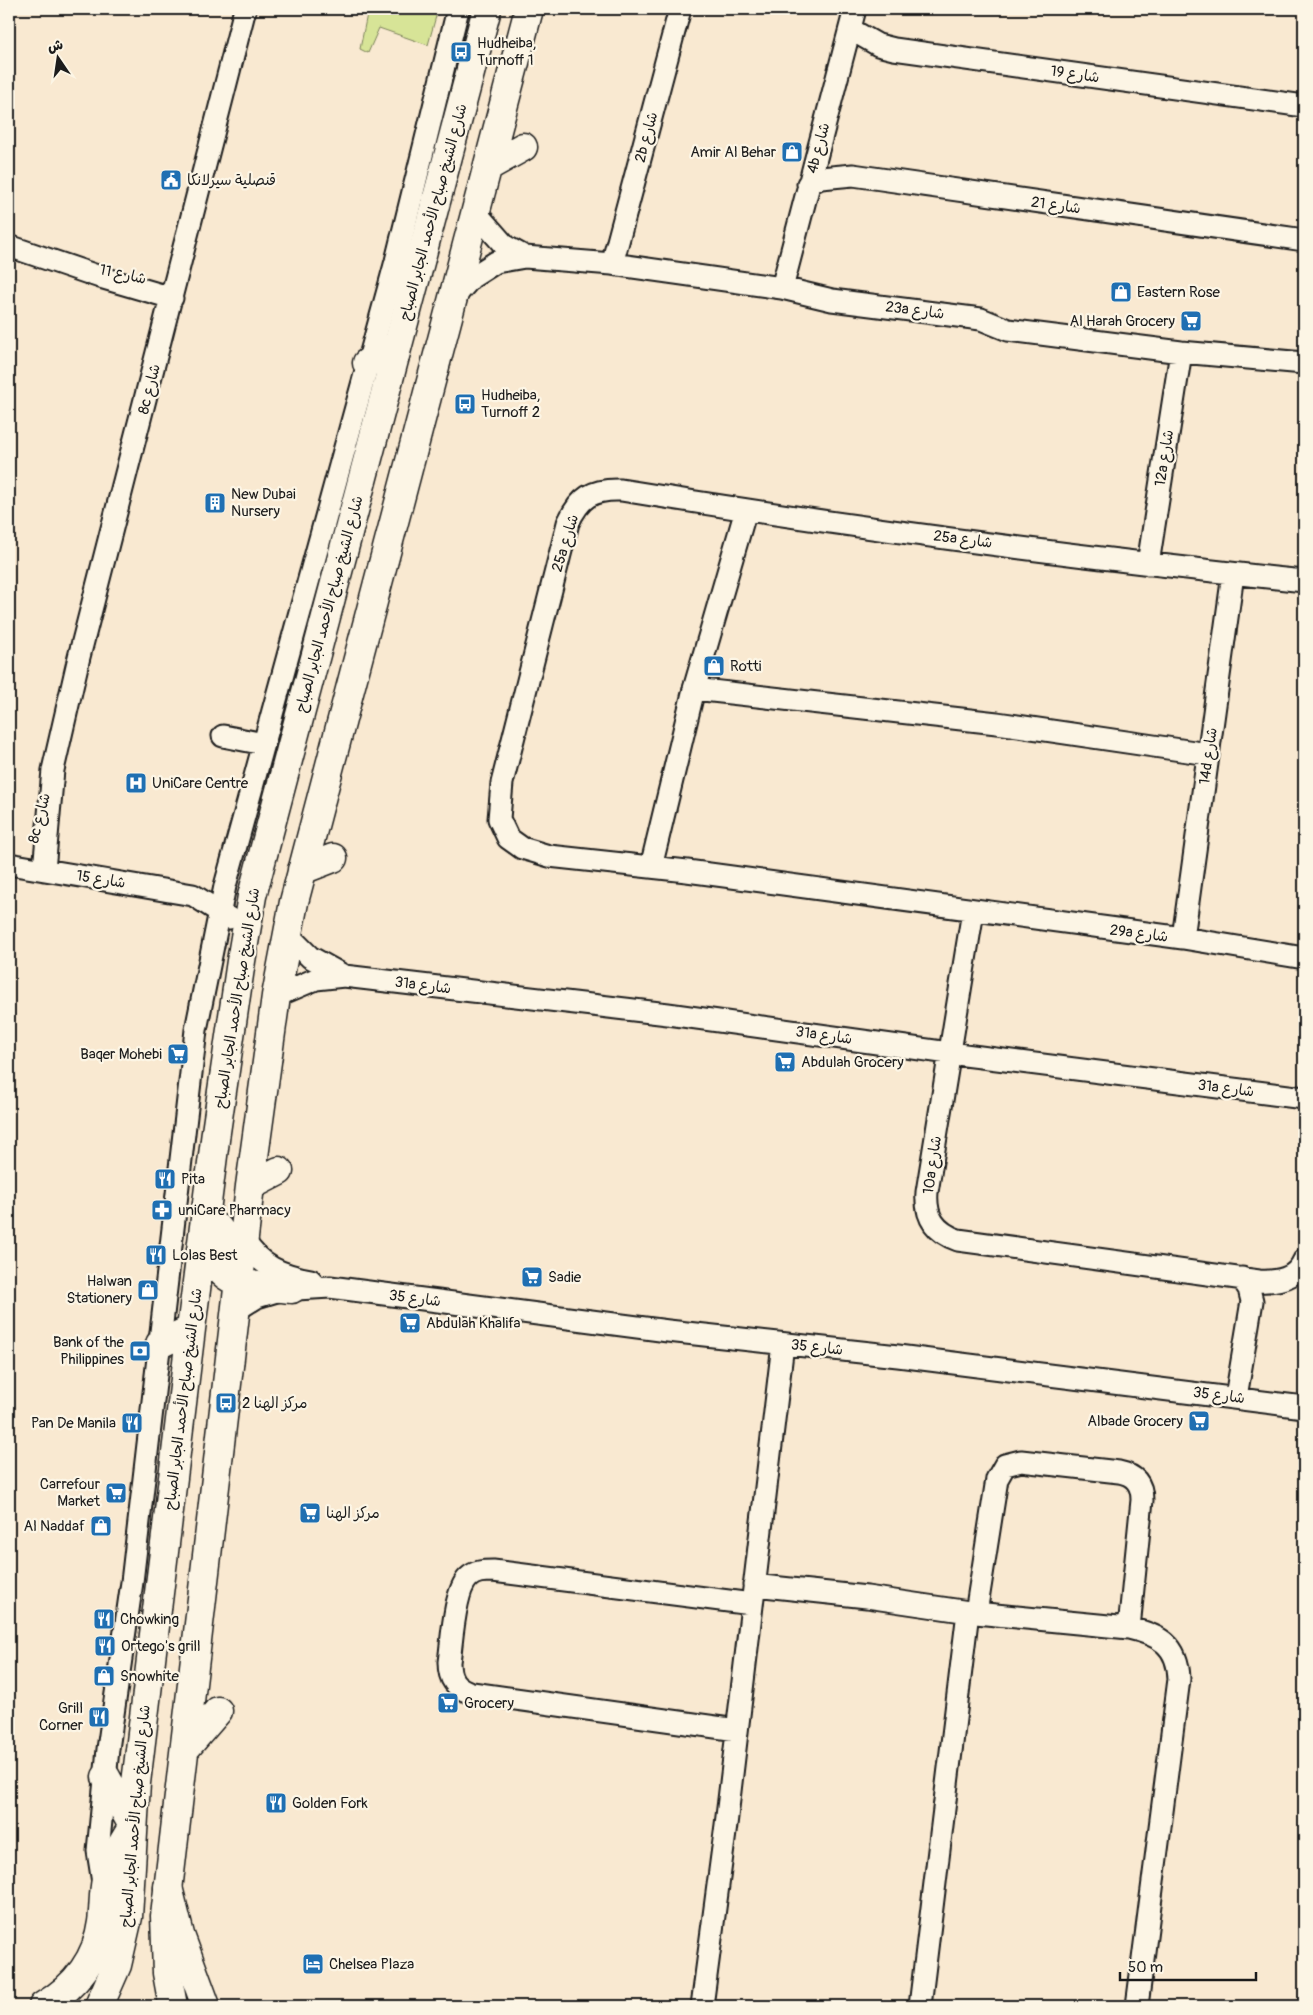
<svg xmlns="http://www.w3.org/2000/svg" width="1313" height="2015" font-family="Pangolin,'Playpen Sans Arabic',sans-serif">
  <style>
    .green { fill: #d7e497; stroke: #7a805a }
    .lines { fill: none; stroke-linecap: round; stroke-linejoin: round }
    .minor-casing { stroke: #1c1c1c; stroke-width: 25 }
    .secondary-casing { stroke: #1c1c1c; stroke-width: 31 }
    .primary-casing { stroke: #1c1c1c; stroke-width: 31 }
    .minor { stroke: #fcf5e5; stroke-width: 21 }
    .secondary { stroke: #fcf5e5; stroke-width: 28 }
    .primary { stroke: #fcf5e5; stroke-width: 28 }
    .labels { text-anchor: middle; stroke-width: 4.5; stroke-linejoin: round; paint-order: stroke }
    .poi-label { font-size: 15px; fill: #1c1c1c; stroke: #fcf5e5; text-anchor: start }
    .street-label { font-size: 15px; fill: #1c1c1c; stroke: #fcf5e5 }
  </style>
  <rect width="100%" height="100%" fill="#f9e9d1"/>
  <filter id="ink" filterUnits="userSpaceOnUse"><feTurbulence type="fractalNoise" baseFrequency=".02" numOctaves="2"/><feDisplacementMap in="SourceGraphic" scale="10" xChannelSelector="R" yChannelSelector="G"/><feConvolveMatrix kernelMatrix="1 2 1 2 8 2 1 2 1" color-interpolation-filters="sRGB"/></filter>
  <g filter="url(#ink)">
    <path class="green" d="M368,9H438L428,45L379,28L368,53L360,49Z"/>
    <g class="lines">
      <g class="minor-casing">
        <path id="minor" d="M850,29L878,45L894,49L1304,106
          M808,184L821,178L853,175L1304,240
          M477,214L505,246L525,257
          M9,246L100,277L172,298
          M612,264L680,9
          M782,288L855,9
          M456,295L471,278L496,262L525,257L612,264L782,288L832,300L981,319L1008,330L1181,352L1304,363
          M1148,564L1181,352
          M1304,581C1076,557 847,527 621,490C592,489 580,497 568,523L502,783L499,819L508,838L522,848L549,856L687,871L1183,938L1304,958
          M694,689L997,723L1208,754
          M223,736L264,744
          M9,864L193,895L229,918
          M651,867L694,689L746,510
          M44,870L53,770L79,657L245,9
          M973,911L927,1192C925,1217 935,1232 958,1240L1259,1281C1278,1282 1296,1279 1304,1260
          M287,934L310,957L344,976
          M1183,938L1233,574
          M276,996L316,979L344,976L668,1014L949,1053L1304,1098
          M244,1240C260,1266 281,1275 311,1280
          M236,1310L257,1297L280,1290L330,1287L668,1331L898,1356L1304,1407
          M1236,1397L1252,1301L1249,1289L1242,1278
          M754,1585L867,1597L976,1613L1129,1628C1159,1635 1178,1644 1179,1679L1137,2006
          M976,1613L997,1479L1005,1465L1021,1461L1119,1472C1135,1475 1142,1484 1142,1500L1129,1628
          M737,1730L472,1693C455,1688 449,1679 449,1662C452,1642 454,1592 468,1578C475,1571 484,1571 493,1571L752,1604
          M104,1889L98,1851L108,1749L132,1582L196,1030L225,886L396,261L458,9
          M702,2006L726,1825L783,1344
          M920,2006L968,1612"/>
      </g>
      <g class="secondary-casing">
        <path id="secondary" d="M489,166L523,147
          M367,363L398,344
          M302,870L333,858
          M250,1186L279,1171
          M219,1229C218,1238 214,1250 216,1260C222,1289 269,1286 292,1289
          M160,1344L191,1329
          M185,1749L218,1711
          M106,1777L133,1826
          M99,2006L117,1965L128,1917L136,1783L191,1329L216,1132L241,961L252,896L487,9
          M173,2006L167,1973L165,1916L250,1186L276,996L294,902L529,9"/>
      </g>
      <g class="primary-casing">
        <path id="primary" d="M168,1887L180,1935L206,2006
          M43,2006C75,1987 97,1960 102,1922C104,1908 103,1894 106,1880C111,1861 123,1843 133,1826"/>
      </g>
      <use href="#minor" class="minor"/>
      <use href="#secondary" class="secondary"/>
      <use href="#primary" class="primary"/>
    </g>
  </g>
  <defs>
    <g id="bus-square" transform="scale(1.125)"><rect x="-9" y="-9" width="18" height="18" rx="4" fill="#1f6fb2" stroke="#fcf5e5"/><path d="M-5-6H5V4H4V6H2V4H-2V6H-4V4H-5ZM-3.5-4V0h7V-4ZM-3.5 1.2v1.5H-2V1.2ZM2 1.2v1.5H3.5V1.2Z" fill="#fff"/></g>
    <g id="shop-square" transform="scale(1.125)"><rect x="-9" y="-9" width="18" height="18" rx="4" fill="#1f6fb2" stroke="#fcf5e5"/><path d="M-5-2.5h2.3a2.7 3.5 0 0 1 5.4 0H5L5.5 6h-11ZM-1.5-2.5h3a1.5 2.3 0 0 0-3 0Z" fill="#fff"/></g>
    <g id="civic-square" transform="scale(1.125)"><rect x="-9" y="-9" width="18" height="18" rx="4" fill="#1f6fb2" stroke="#fcf5e5"/><path d="M-.6-6.5H3V-4.5H.6V-3L4-1V1h2V6H-6V1h2V-1L-.6-3ZM-1.2 2.5V6h2.4V2.5Z" fill="#fff"/></g>
    <g id="supermarket-square" transform="scale(1.125)"><rect x="-9" y="-9" width="18" height="18" rx="4" fill="#1f6fb2" stroke="#fcf5e5"/><path d="M-6-5.5h2.5l.6 2H6L4.5 2H-2.5L-4.4-4H-6ZM-1.5 3.2a1.3 1.3 0 1 0 .1 0ZM3 3.2a1.3 1.3 0 1 0 .1 0Z" fill="#fff"/></g>
    <g id="building-square" transform="scale(1.125)"><rect x="-9" y="-9" width="18" height="18" rx="4" fill="#1f6fb2" stroke="#fcf5e5"/><path d="M-4-6H4V6H1V3H-1V6H-4ZM-2.5-4.3h1.7v1.8h-1.7ZM.8-4.3h1.7v1.8H.8ZM-2.5-1h1.7V.8h-1.7ZM.8-1h1.7V.8H.8Z" fill="#fff"/></g>
    <g id="hospital-square" transform="scale(1.125)"><rect x="-9" y="-9" width="18" height="18" rx="4" fill="#1f6fb2" stroke="#fcf5e5"/><path d="M-5-5h3v3.5h4V-5h3V5h-3V1.5h-4V5h-3Z" fill="#fff"/></g>
    <g id="restaurant-square" transform="scale(1.125)"><rect x="-9" y="-9" width="18" height="18" rx="4" fill="#1f6fb2" stroke="#fcf5e5"/><path d="M-5-6h1v4h1v-4h1v4h1v-4h1v5L-1.5 .5V6h-2V.5L-5-1ZM5-6V6H3V1.5H1.5Q1.5-4 5-6Z" fill="#fff"/></g>
    <g id="pharmacy-square" transform="scale(1.125)"><rect x="-9" y="-9" width="18" height="18" rx="4" fill="#1f6fb2" stroke="#fcf5e5"/><path d="M-2-6h4v4h4v4h-4v4h-4v-4h-4v-4h4Z" fill="#fff"/></g>
    <g id="bank-square" transform="scale(1.125)"><rect x="-9" y="-9" width="18" height="18" rx="4" fill="#1f6fb2" stroke="#fcf5e5"/><path d="M-6-4H6V4H-6ZM0-2.3a2.3 2.3 0 1 0 0 4.6a2.3 2.3 0 1 0 0-4.6Z" fill="#fff"/></g>
    <g id="hotel-square" transform="scale(1.125)"><rect x="-9" y="-9" width="18" height="18" rx="4" fill="#1f6fb2" stroke="#fcf5e5"/><path d="M-6-4.5h1.5V1H6V5H4.5V3h-9V5H-6ZM-4 0a1.8 1.8 0 1 1 3.6 0ZM.5 0V-2.5h3Q6-2.5 6 0Z" fill="#fff"/></g>
  </defs>
  <g fill-rule="evenodd">
    <use href="#bus-square" x="461" y="52"/>
    <use href="#shop-square" x="792" y="152"/>
    <use href="#civic-square" x="171" y="180"/>
    <use href="#shop-square" x="1121" y="292"/>
    <use href="#supermarket-square" x="1191" y="321"/>
    <use href="#bus-square" x="465" y="404"/>
    <use href="#building-square" x="215" y="503"/>
    <use href="#shop-square" x="714" y="666"/>
    <use href="#hospital-square" x="136" y="783"/>
    <use href="#supermarket-square" x="178" y="1054"/>
    <use href="#supermarket-square" x="785" y="1062"/>
    <use href="#restaurant-square" x="165" y="1179"/>
    <use href="#pharmacy-square" x="162" y="1210"/>
    <use href="#restaurant-square" x="156" y="1255"/>
    <use href="#supermarket-square" x="532" y="1277"/>
    <use href="#shop-square" x="148" y="1290"/>
    <use href="#supermarket-square" x="410" y="1323"/>
    <use href="#bank-square" x="140" y="1351"/>
    <use href="#bus-square" x="226" y="1403"/>
    <use href="#supermarket-square" x="1199" y="1421"/>
    <use href="#restaurant-square" x="132" y="1423"/>
    <use href="#supermarket-square" x="116" y="1493"/>
    <use href="#supermarket-square" x="310" y="1513"/>
    <use href="#shop-square" x="101" y="1526"/>
    <use href="#restaurant-square" x="104" y="1619"/>
    <use href="#restaurant-square" x="105" y="1646"/>
    <use href="#shop-square" x="104" y="1676"/>
    <use href="#supermarket-square" x="448" y="1703"/>
    <use href="#restaurant-square" x="99" y="1717"/>
    <use href="#restaurant-square" x="276" y="1803"/>
    <use href="#hotel-square" x="313" y="1964"/>
  </g>
  <g class="labels">
    <g class="poi-label">
      <text x="477" y="48">Hudheiba,<tspan x="477" dy="17">Turnoff 1</tspan></text>
      <text x="776" y="157" text-anchor="end">Amir Al Behar</text>
      <text x="187" y="185">قنصلية سيرلانكا</text>
      <text x="1137" y="297">Eastern Rose</text>
      <text x="1175" y="326" text-anchor="end">Al Harah Grocery</text>
      <text x="481" y="400">Hudheiba,<tspan x="481" dy="17">Turnoff 2</tspan></text>
      <text x="231" y="499">New Dubai<tspan x="231" dy="17">Nursery</tspan></text>
      <text x="730" y="671">Rotti</text>
      <text x="152" y="788">UniCare Centre</text>
      <text x="162" y="1059" text-anchor="end">Baqer Mohebi</text>
      <text x="801" y="1067">Abdulah Grocery</text>
      <text x="181" y="1184">Pita</text>
      <text x="178" y="1215">uniCare Pharmacy</text>
      <text x="172" y="1260">Lolas Best</text>
      <text x="548" y="1282">Sadie</text>
      <text x="132" y="1286" text-anchor="end">Halwan<tspan x="132" dy="17">Stationery</tspan></text>
      <text x="426" y="1328">Abdulah Khalifa</text>
      <text x="124" y="1347" text-anchor="end">Bank of the<tspan x="124" dy="17">Philippines</tspan></text>
      <text x="242" y="1408">مركز الهنا 2</text>
      <text x="1183" y="1426" text-anchor="end">Albade Grocery</text>
      <text x="116" y="1428" text-anchor="end">Pan De Manila</text>
      <text x="100" y="1489" text-anchor="end">Carrefour<tspan x="100" dy="17">Market</tspan></text>
      <text x="326" y="1518">مركز الهنا</text>
      <text x="85" y="1531" text-anchor="end">Al Naddaf</text>
      <text x="120" y="1624">Chowking</text>
      <text x="121" y="1651">Ortego's grill</text>
      <text x="120" y="1681">Snowhite</text>
      <text x="464" y="1708">Grocery</text>
      <text x="83" y="1713" text-anchor="end">Grill<tspan x="83" dy="17">Corner</tspan></text>
      <text x="292" y="1808">Golden Fork</text>
      <text x="329" y="1969">Chelsea Plaza</text>
    </g>
    <g class="street-label">
      <text transform="translate(1075 74) rotate(8)" y="5">شارع 19</text>
      <text transform="translate(646 137) rotate(-75)" y="5">2b شارع</text>
      <text transform="translate(818 148) rotate(-75)" y="5">4b شارع</text>
      <text transform="translate(1056 205) rotate(8)" y="5">شارع 21</text>
      <text transform="translate(433 212) rotate(-75)" y="5">شارع الشيخ صباح الأحمد الجابر الصباح</text>
      <text transform="translate(123 274) rotate(12)" y="5">شارع 11</text>
      <text transform="translate(915 310) rotate(7)" y="5">23a شارع</text>
      <text transform="translate(149 389) rotate(-76)" y="5">8c شارع</text>
      <text transform="translate(1164 458) rotate(-81)" y="5">12a شارع</text>
      <text transform="translate(963 539) rotate(7)" y="5">25a شارع</text>
      <text transform="translate(565 543) rotate(-73)" y="5">25a شارع</text>
      <text transform="translate(329 604) rotate(-75)" y="5">شارع الشيخ صباح الأحمد الجابر الصباح</text>
      <text transform="translate(1208 756) rotate(-82)" y="5">14d شارع</text>
      <text transform="translate(39 818) rotate(-76)" y="5">8c شارع</text>
      <text transform="translate(101 879) rotate(9)" y="5">شارع 15</text>
      <text transform="translate(1139 933) rotate(7)" y="5">29a شارع</text>
      <text transform="translate(423 985) rotate(7)" y="5">31a شارع</text>
      <text transform="translate(237 998) rotate(-81)" y="5">شارع الشيخ صباح الأحمد الجابر الصباح</text>
      <text transform="translate(824 1035) rotate(8)" y="5">31a شارع</text>
      <text transform="translate(1226 1088) rotate(7)" y="5">31a شارع</text>
      <text transform="translate(932 1165) rotate(-82)" y="5">10a شارع</text>
      <text transform="translate(415 1298) rotate(7)" y="5">شارع 35</text>
      <text transform="translate(817 1347) rotate(6)" y="5">شارع 35</text>
      <text transform="translate(1219 1395) rotate(7)" y="5">شارع 35</text>
      <text transform="translate(183 1399) rotate(-83)" y="5">شارع الشيخ صباح الأحمد الجابر الصباح</text>
      <text transform="translate(135 1816) rotate(-85)" y="5">شارع الشيخ صباح الأحمد الجابر الصباح</text>
    </g>
  </g>
  <rect width="1313" height="2015" fill="none" stroke="#fcf5e5" stroke-width="30"/>
  <rect x="15" y="15" width="1283" height="1985" fill="none" stroke="#1c1c1c" stroke-width="2" filter="url(#ink)"/>
  <g transform="translate(58 58) rotate(347)" stroke="#fcf5e5" stroke-width="4" paint-order="stroke">
  <path d="M0-4L9 19L0 12L-9 19Z" fill="#1c1c1c"/>
  <text y="-8" font-size="14" font-weight="bold" text-anchor="middle" fill="#1c1c1c">ش</text>
  </g>
  <path d="M1120 1972v8h136v-8" fill="none" stroke="#1c1c1c" stroke-width="2.5"/>
  <text x="1128" y="1972" font-size="15" fill="#1c1c1c" stroke="#fcf5e5" stroke-width="4" paint-order="stroke">50 m</text>
</svg>
